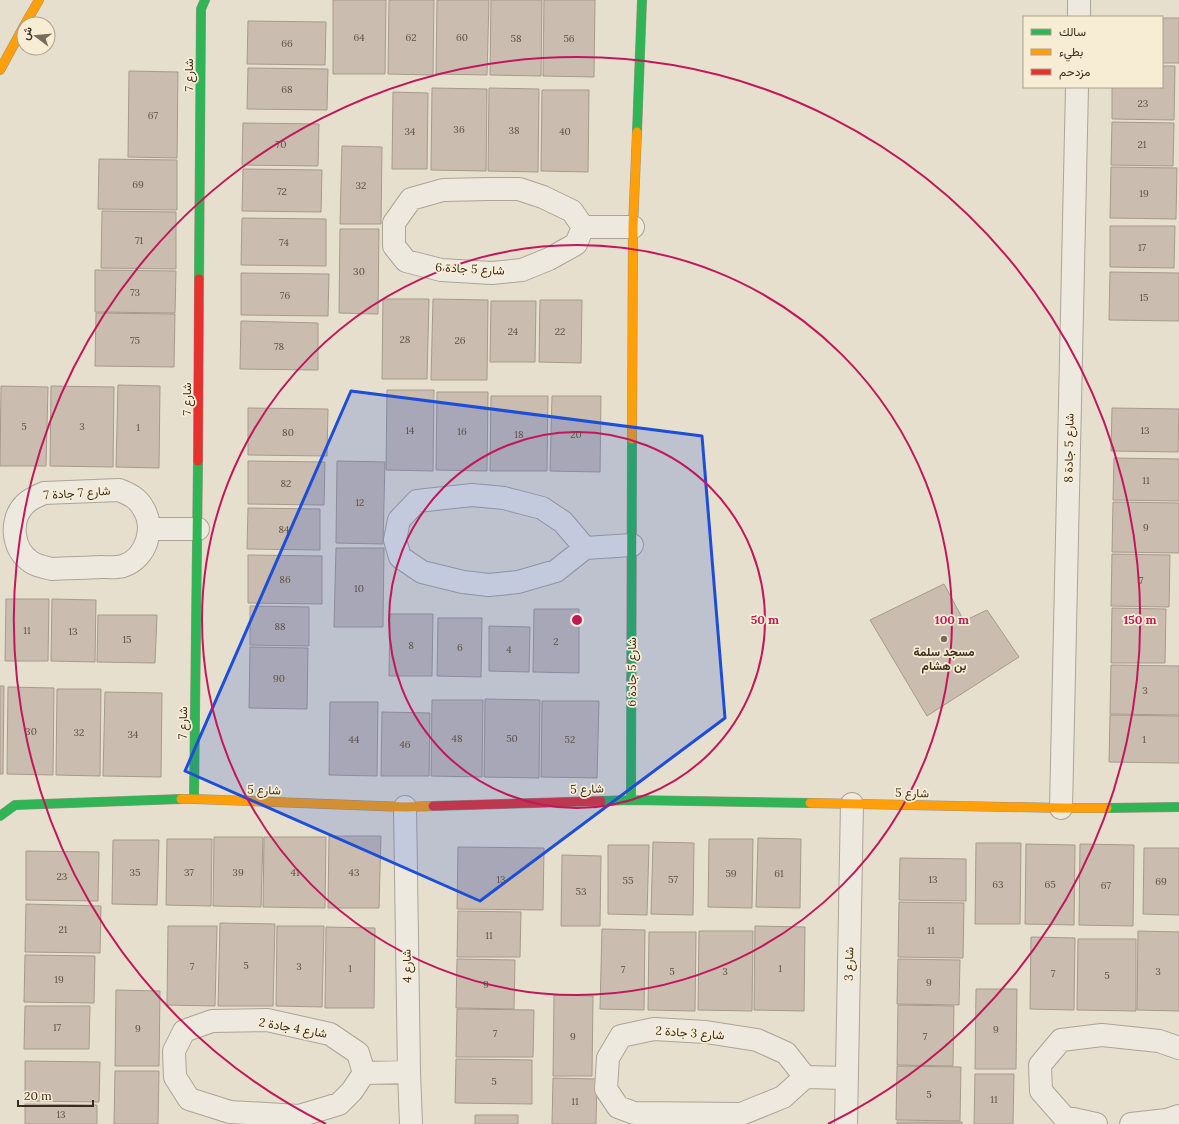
<svg xmlns="http://www.w3.org/2000/svg" width="1179" height="1124" font-family="Lora,Vazirmatn,serif">
  <style>
    .building { fill: #cabdaf; stroke: #a79a8d }
    .lines { fill: none; stroke-linecap: round; stroke-linejoin: round }
    .street-casing { stroke: #aba496; stroke-width: 24 }
    .fast-casing { stroke: #9b9386; stroke-width: 10 }
    .slow-casing { stroke: #9b9386; stroke-width: 10 }
    .jam-casing { stroke: #9b9386; stroke-width: 10 }
    .street { stroke: #eee9df; stroke-width: 22 }
    .fast { stroke: #30b455; stroke-width: 9 }
    .slow { stroke: #ff9f0a; stroke-width: 9 }
    .jam { stroke: #e5322d; stroke-width: 9 }
    .marked { fill: #1d4ed8; fill-opacity: 0.2; stroke: #1d4ed8; stroke-width: 3; stroke-linejoin: round }
    .ring { fill: none; stroke: #c2185b; stroke-width: 2 }
    .poi-dot { fill: #776b5c; stroke: #f7edd4; stroke-width: 1.5 }
    .labels { text-anchor: middle; stroke-width: 3.5; stroke-linejoin: round; paint-order: stroke }
    .number-label { font-size: 10px; fill: #5f5042 }
    .street-label { font-size: 12px; fill: #3b2c1e; stroke: #f7edd4 }
    .poi-label { font-size: 12px; font-weight: bold; fill: #3b2c1e; stroke: #f7edd4 }
    .centre { fill: #c2185b; stroke: #f7edd4; stroke-width: 2 }
    .ring-label { font-size: 12px; text-anchor: middle; font-weight: bold; fill: #c2185b; stroke: #f7edd4; stroke-width: 3.5; stroke-linejoin: round; paint-order: stroke }
  </style>
  <rect width="100%" height="100%" fill="#e6dfce"/>
  <path class="building" d="M333,0H386L385,74H333Z
    M389,0H434L433,75L388,74Z
    M437,0H489L487,75L436,74Z
    M491,0H542L541,76L490,75Z
    M544,0H595L594,77L543,76Z
    M1162,18H1179V63H1162Z
    M248,21L326,22L325,65L247,64Z
    M1162,66H1175L1174,120L1112,119V87H1162Z
    M248,68L328,69L327,110L247,109Z
    M129,71L178,72L177,158L128,157Z
    M432,88L487,89L486,171L431,170Z
    M489,88L539,89L538,172L488,171Z
    M542,90H589L588,172L541,171Z
    M393,92L428,93L427,169H392Z
    M1112,122L1174,123L1173,166L1111,165Z
    M243,123L319,124L318,166L242,165Z
    M342,146L382,147L381,224H340Z
    M99,159L177,160V210L98,209Z
    M1111,167L1177,168L1176,219L1110,218Z
    M243,169L322,170L321,212L242,211Z
    M102,211L176,212V269L101,268Z
    M242,218L326,219V266L241,265Z
    M1110,226H1175L1174,268L1110,267Z
    M340,229H379L378,314L339,313Z
    M95,270L176,271L175,313L95,312Z
    M1110,272L1179,273V321L1109,320Z
    M241,273L329,274L328,316L241,315Z
    M383,299H429L427,379H382Z
    M433,299L488,300L487,380H431Z
    M540,300H582L581,363L539,362Z
    M491,301H536L535,362H490Z
    M96,313L175,314L174,367L95,366Z
    M241,321L318,323V370L240,369Z
    M118,385L160,386L159,468L116,467Z
    M1,386L48,387L46,466H0Z
    M51,386L114,387L113,467L50,466Z
    M387,390H434L433,471L386,470Z
    M437,392H488L487,471L436,470Z
    M491,396H548L547,471H490Z
    M552,396H601L600,472L550,471Z
    M248,408L328,409L327,456L248,455Z
    M1112,408L1179,409L1178,452L1111,451Z
    M1114,458L1179,459V501L1113,500Z
    M248,461L325,462L324,505L248,504Z
    M337,461L385,462L383,544L336,543Z
    M1113,502L1179,503V553L1112,552Z
    M248,508L320,509V550L247,549Z
    M336,548H384L383,627H334Z
    M1112,554L1170,555L1169,607L1111,606Z
    M248,555L322,556V604L248,603Z
    M944,584L964,621L987,610L1019,657L927,716L870,620Z
    M6,599H49L48,661H5Z
    M52,599L96,600L95,662L51,661Z
    M250,606L309,607V646L250,645Z
    M1112,608L1166,609L1165,663H1111Z
    M534,609H579V673L533,672Z
    M390,614H433L432,676H389Z
    M98,615H157L155,663L97,662Z
    M438,618H482L481,677L437,676Z
    M489,626L530,627L529,672L489,671Z
    M250,647L308,648L307,709L249,708Z
    M1111,665L1179,666V715L1110,714Z
    M0,686H4L3,774H0Z
    M8,687L54,688L53,775L7,774Z
    M57,689H101L100,776L56,775Z
    M105,692L162,693L161,777L103,776Z
    M485,699L540,700L539,778L484,777Z
    M432,700H483L482,777L431,776Z
    M542,701H599L597,778L541,777Z
    M330,702H378L377,776L329,775Z
    M382,712L430,713L429,776H381Z
    M1110,715L1179,716V763L1109,762Z
    M329,836H381L379,908H328Z
    M214,837H263L261,907L213,906Z
    M264,837H326L325,908L263,907Z
    M758,838L801,839L800,908L756,907Z
    M167,839H212L211,906L166,905Z
    M709,839H753L752,908L708,907Z
    M113,840H159L157,905L112,904Z
    M653,842L694,843L693,915L651,914Z
    M976,843H1021L1020,924H975Z
    M1026,844L1075,845L1074,925L1025,924Z
    M1080,844L1134,845L1133,926L1079,925Z
    M608,845H649L647,915L608,914Z
    M458,847L544,848L543,910L457,909Z
    M1144,848H1179V915L1143,914Z
    M26,851L99,852L98,901L26,900Z
    M562,855L601,856L600,926H561Z
    M900,858L966,859V901L899,900Z
    M899,902L964,903L963,958L898,957Z
    M26,904L101,906L100,953L25,952Z
    M458,911L521,912L520,957H457Z
    M220,923L275,924L273,1006H218Z
    M168,926H217L215,1006L167,1005Z
    M277,926H324L322,1007L276,1006Z
    M755,926L805,927L804,1011L754,1010Z
    M326,927L375,928L374,1008H325Z
    M602,929L645,930L644,1010L600,1009Z
    M699,931H753L752,1011L698,1010Z
    M1138,931L1179,932V1011L1137,1010Z
    M649,932H696L695,1011L648,1010Z
    M1031,937L1075,938L1074,1010L1030,1009Z
    M1078,939H1136V1011L1077,1010Z
    M25,955L95,956L94,1003L24,1002Z
    M457,959L515,960L514,1009L456,1008Z
    M898,959L960,960L959,1005L897,1004Z
    M976,989H1017L1016,1069H975Z
    M116,990L160,991L159,1066H115Z
    M554,995L593,996L592,1076H553Z
    M898,1005L954,1006L953,1066L897,1065Z
    M25,1006H90L89,1049H24Z
    M457,1009L534,1010L533,1057H456Z
    M456,1059L532,1060V1104L455,1103Z
    M25,1061L100,1062L99,1102L25,1101Z
    M897,1066L961,1067L960,1121L896,1120Z
    M115,1071H159L158,1124H114Z
    M975,1074H1014L1013,1124H974Z
    M553,1078L597,1079L596,1124H552Z
    M25,1104L97,1105V1124H25Z
    M475,1115H518V1124H475Z
    M897,1122H962V1124H897Z"/>
  <g class="lines">
    <g class="street-casing">
      <path id="street" d="M1079,17V0
        M489,189H519L543,197L572,211L583,227L576,244L549,259L522,270L492,273L441,270L406,261L394,246V223L411,199L443,190Z
        M583,227H633
        M119,490C129,494 138,498 143,508C156,528 146,559 123,566C117,568 108,567 101,567C85,568 68,568 52,569C44,567 37,566 31,562C12,549 9,520 25,504C30,499 37,496 44,493Z
        M472,495L504,498L542,508L563,522L585,548L556,571L518,582L489,585L463,582L422,572L400,557L395,540L399,520L417,501Z
        M149,529H198
        M585,548L632,545
        M405,807L409,1072L411,1124
        M1061,808L1077,87
        M267,1020L330,1034L358,1053L364,1073L352,1091L339,1104L299,1116L230,1112L189,1099L175,1077L174,1051L184,1031L212,1021Z
        M654,1029L706,1032L757,1040L786,1053L805,1077L783,1097L741,1114L634,1113L618,1107L606,1089L608,1058L621,1036Z
        M364,1073L409,1072
        M805,1077L847,1078
        M846,1124L852,804
        M1096,1124L1064,1117L1041,1091L1040,1065L1061,1040L1102,1035L1159,1041L1179,1048
        M1131,1124L1167,1120L1179,1116"/>
    </g>
    <g class="fast-casing">
      <path id="fast" d="M637,132L642,0
        M199,279L201,9L205,0
        M194,799L198,461
        M631,800L632,439
        M601,801L631,800L810,803
        M1107,808L1179,807
        M0,816L15,805L181,799"/>
    </g>
    <g class="slow-casing">
      <path id="slow" d="M25,24L39,0
        M0,70L24,26
        M632,439L633,227L637,132
        M181,799H194L405,807L433,806
        M810,803L1061,808H1107"/>
    </g>
    <g class="jam-casing">
      <path id="jam" d="M198,461L199,279
        M433,806L601,801"/>
    </g>
    <use href="#street" class="street"/>
    <use href="#fast" class="fast"/>
    <use href="#slow" class="slow"/>
    <use href="#jam" class="jam"/>
  </g>
  <path class="marked" d="M351,391L702,436L725,718L480,901L185,771Z"/>
  <g class="ring">
    <circle cx="577" cy="620" r="188"/>
    <circle cx="577" cy="620" r="375"/>
    <path d="M326 1124A563 563 0 1 1 828 1124"/>
  </g>
  <circle class="poi-dot" cx="944" cy="639" r="4"/>
  <g class="labels">
    <g class="number-label">
      <text x="359" y="41">64</text>
      <text x="411" y="41">62</text>
      <text x="462" y="41">60</text>
      <text x="516" y="42">58</text>
      <text x="569" y="42">56</text>
      <text x="287" y="47">66</text>
      <text x="287" y="93">68</text>
      <text x="1143" y="107">23</text>
      <text x="153" y="119">67</text>
      <text x="459" y="133">36</text>
      <text x="514" y="134">38</text>
      <text x="410" y="135">34</text>
      <text x="565" y="135">40</text>
      <text x="281" y="148">70</text>
      <text x="1142" y="148">21</text>
      <text x="138" y="188">69</text>
      <text x="361" y="189">32</text>
      <text x="282" y="195">72</text>
      <text x="1144" y="197">19</text>
      <text x="139" y="244">71</text>
      <text x="284" y="246">74</text>
      <text x="1142" y="251">17</text>
      <text x="359" y="275">30</text>
      <text x="135" y="296">73</text>
      <text x="285" y="299">76</text>
      <text x="1144" y="301">15</text>
      <text x="513" y="335">24</text>
      <text x="560" y="335">22</text>
      <text x="405" y="343">28</text>
      <text x="135" y="344">75</text>
      <text x="460" y="344">26</text>
      <text x="279" y="350">78</text>
      <text x="24" y="430">5</text>
      <text x="82" y="430">3</text>
      <text x="138" y="431">1</text>
      <text x="410" y="434">14</text>
      <text x="1145" y="434">13</text>
      <text x="462" y="435">16</text>
      <text x="288" y="436">80</text>
      <text x="519" y="438">18</text>
      <text x="576" y="438">20</text>
      <text x="1146" y="484">11</text>
      <text x="286" y="487">82</text>
      <text x="360" y="506">12</text>
      <text x="1146" y="531">9</text>
      <text x="284" y="533">84</text>
      <text x="285" y="583">86</text>
      <text x="1141" y="584">7</text>
      <text x="359" y="592">10</text>
      <text x="280" y="630">88</text>
      <text x="27" y="634">11</text>
      <text x="73" y="635">13</text>
      <text x="127" y="643">15</text>
      <text x="556" y="645">2</text>
      <text x="411" y="649">8</text>
      <text x="460" y="651">6</text>
      <text x="509" y="653">4</text>
      <text x="279" y="682">90</text>
      <text x="1145" y="694">3</text>
      <text x="31" y="735">30</text>
      <text x="79" y="736">32</text>
      <text x="133" y="738">34</text>
      <text x="457" y="742">48</text>
      <text x="512" y="742">50</text>
      <text x="354" y="743">44</text>
      <text x="570" y="743">52</text>
      <text x="1144" y="743">1</text>
      <text x="405" y="748">46</text>
      <text x="135" y="876">35</text>
      <text x="189" y="876">37</text>
      <text x="238" y="876">39</text>
      <text x="295" y="876">41</text>
      <text x="354" y="876">43</text>
      <text x="731" y="877">59</text>
      <text x="779" y="877">61</text>
      <text x="62" y="880">23</text>
      <text x="501" y="883">13</text>
      <text x="673" y="883">57</text>
      <text x="933" y="883">13</text>
      <text x="628" y="884">55</text>
      <text x="1161" y="885">69</text>
      <text x="998" y="888">63</text>
      <text x="1050" y="888">65</text>
      <text x="1106" y="889">67</text>
      <text x="581" y="895">53</text>
      <text x="63" y="933">21</text>
      <text x="931" y="934">11</text>
      <text x="489" y="939">11</text>
      <text x="246" y="969">5</text>
      <text x="192" y="970">7</text>
      <text x="299" y="970">3</text>
      <text x="350" y="972">1</text>
      <text x="780" y="972">1</text>
      <text x="623" y="973">7</text>
      <text x="672" y="975">5</text>
      <text x="725" y="975">3</text>
      <text x="1158" y="975">3</text>
      <text x="1053" y="977">7</text>
      <text x="1107" y="979">5</text>
      <text x="59" y="983">19</text>
      <text x="929" y="986">9</text>
      <text x="486" y="988">9</text>
      <text x="57" y="1031">17</text>
      <text x="138" y="1032">9</text>
      <text x="996" y="1033">9</text>
      <text x="495" y="1037">7</text>
      <text x="573" y="1040">9</text>
      <text x="925" y="1040">7</text>
      <text x="494" y="1085">5</text>
      <text x="929" y="1098">5</text>
      <text x="994" y="1103">11</text>
      <text x="575" y="1105">11</text>
      <text x="61" y="1118">13</text>
    </g>
    <g class="street-label">
      <text transform="translate(189 75) rotate(-90)" y="4">شارع 7</text>
      <text transform="translate(470 269) rotate(3)" y="4">شارع 5 جادة 6</text>
      <text transform="translate(187 399) rotate(-90)" y="4">شارع 7</text>
      <text transform="translate(1069 448) rotate(-89)" y="4">شارع 5 جادة 8</text>
      <text transform="translate(77 493) rotate(-4)" y="4">شارع 7 جادة 7</text>
      <text transform="translate(632 672) rotate(-90)" y="4">شارع 5 جادة 6</text>
      <text transform="translate(183 723) rotate(-89)" y="4">شارع 7</text>
      <text transform="translate(587 789) rotate(-2)" y="4">شارع 5</text>
      <text transform="translate(264 790) rotate(2)" y="4">شارع 5</text>
      <text transform="translate(912 793) rotate(1)" y="4">شارع 5</text>
      <text transform="translate(849 964) rotate(-89)" y="4">شارع 3</text>
      <text transform="translate(407 966) rotate(-91)" y="4">شارع 4</text>
      <text transform="translate(293 1028) rotate(10)" y="4">شارع 4 جادة 2</text>
      <text transform="translate(690 1033) rotate(4)" y="4">شارع 3 جادة 2</text>
    </g>
    <g class="poi-label">
      <text x="944" y="656">مسجد سلمة<tspan x="944" dy="14">بن هشام</tspan></text>
    </g>
  </g>
  <circle cx="577" cy="620" r="6" class="centre"/>
  <g class="ring-label">
    <text x="765" y="624">50 m</text>
    <text x="952" y="624">100 m</text>
    <text x="1140" y="624">150 m</text>
  </g>
  <rect x="1023" y="16" width="140" height="72" fill="#f7edd4" stroke="#aca08b"/>
  <rect x="1031" y="29" width="20" height="6" fill="#30b455" stroke="#aca08b"/>
  <text x="1059" y="36" font-size="12" fill="#3b2c1e">سالك</text>
  <rect x="1031" y="49" width="20" height="6" fill="#ff9f0a" stroke="#aca08b"/>
  <text x="1059" y="56" font-size="12" fill="#3b2c1e">بطيء</text>
  <rect x="1031" y="69" width="20" height="6" fill="#e5322d" stroke="#aca08b"/>
  <text x="1059" y="76" font-size="12" fill="#3b2c1e">مزدحم</text>
  <g transform="translate(36 36) rotate(286)"><circle r="19" fill="#f7edd4" stroke="#aca08b"/>
  <path d="M0-3L7 15L0 10L-7 15Z" fill="#776b5c"/>
  <text y="-6" font-size="11" font-weight="bold" text-anchor="middle" fill="#3b2c1e">ش</text>
  </g>
  <path d="M18 1100v6h75v-6" fill="none" stroke="#3b2c1e" stroke-width="2"/>
  <text x="24" y="1100" font-size="12" fill="#3b2c1e" stroke="#f7edd4" stroke-width="3" paint-order="stroke">20 m</text>
</svg>
